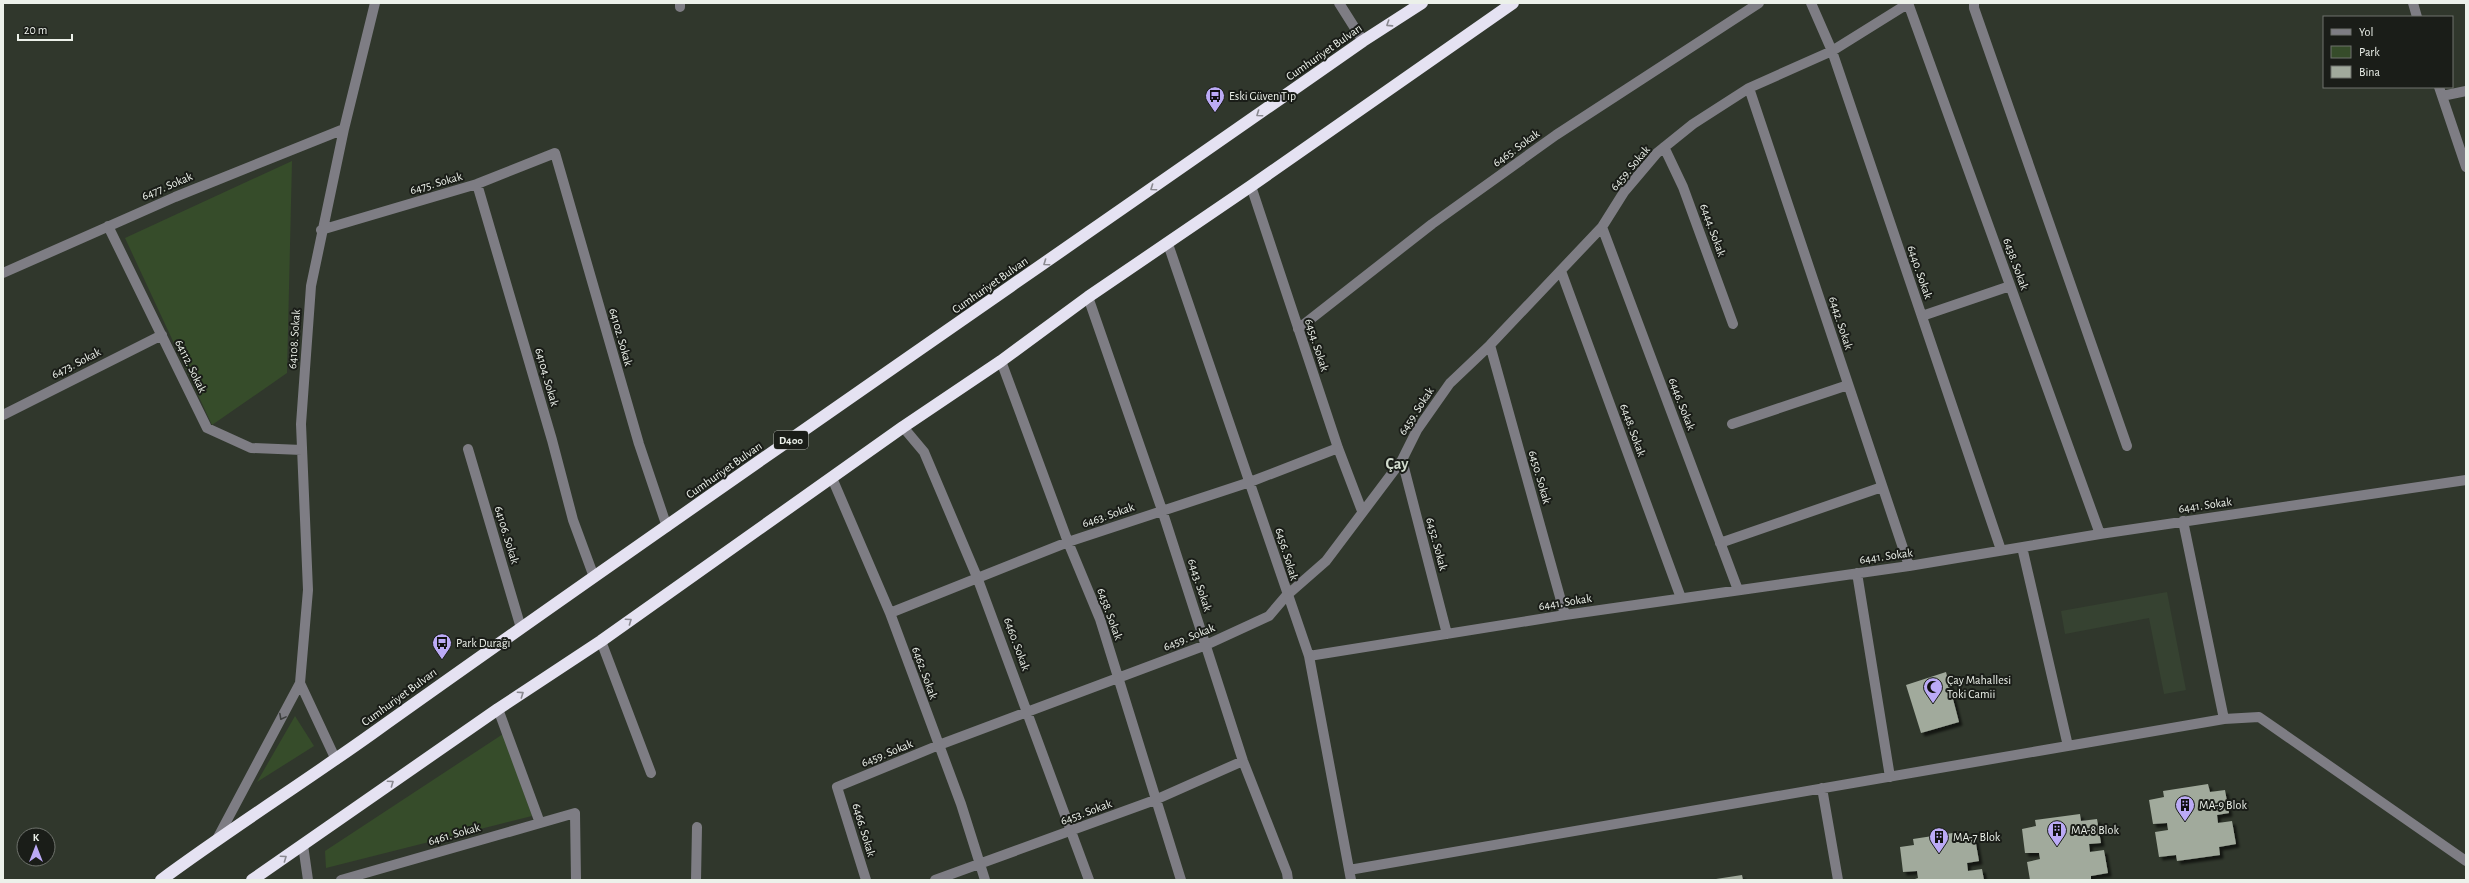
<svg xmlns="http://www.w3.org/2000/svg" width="2469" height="883" font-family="'Alegreya Sans',sans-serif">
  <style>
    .built { fill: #364231 }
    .green { fill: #364c2a }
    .building { fill: #a1aa9c; filter: url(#shadow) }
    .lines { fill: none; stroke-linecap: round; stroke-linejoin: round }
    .minor { stroke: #7e7d84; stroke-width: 10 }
    .highway { stroke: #e5e2f2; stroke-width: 12 }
    .oneway { stroke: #8a8990 }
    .oneway2 { stroke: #3d3f3e }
    .labels { text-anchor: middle; stroke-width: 4; stroke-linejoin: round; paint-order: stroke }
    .shield { fill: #1a1d18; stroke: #adb1ab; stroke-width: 1 }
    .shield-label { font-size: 11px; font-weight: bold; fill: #ecf1ea }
    .street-label { font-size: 12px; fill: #ecf1ea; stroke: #1a1d18 }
    .poi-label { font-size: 12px; fill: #ecf1ea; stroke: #1a1d18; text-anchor: start }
    .district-label { font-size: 16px; font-weight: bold; fill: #d2dcce; stroke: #1a1d18 }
  </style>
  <defs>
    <filter id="shadow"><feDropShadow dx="3.5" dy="3.5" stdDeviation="1" flood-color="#0009"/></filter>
  </defs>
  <rect width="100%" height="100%" fill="#30372c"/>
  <path class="built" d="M2167,592L2186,690L2164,694L2149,618L2065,634L2061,611Z"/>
  <path class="green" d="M292,161L287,373L212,425L125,238Z
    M295,716L314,746L257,782Z
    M503,734L532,816L326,868L325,851Z"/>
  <path class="building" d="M1946,672L1959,722L1921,733L1906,685Z
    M2208,784L2210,792L2225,790L2229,813L2217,815L2218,823L2232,821L2236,844L2219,847L2220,855L2177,861L2176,855L2159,857L2155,832L2168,830L2167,823L2153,824L2149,800L2164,797L2163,791Z
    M2080,814L2081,821L2097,819L2101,843L2089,844L2090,852L2104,850L2108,873L2091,876V880H2030L2027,862L2040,859L2039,853H2025L2022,829L2036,826L2035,820Z
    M1959,832V840L1975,838L1979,861L1967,863L1968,871L1982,869L1984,880H1912L1918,878L1917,871L1903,872L1900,847L1914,845L1913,839Z
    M1742,875L1743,880H1717L1716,879Z"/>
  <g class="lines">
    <path class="minor" d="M680,3V7
      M1339,3L1363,41
      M1811,3L1832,51L2001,550
      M1908,3L2100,534
      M1974,3V8L2127,446
      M2413,3L2417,17
      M2439,87L2466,167
      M1749,88L1909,566
      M2442,96L2466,91
      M1664,147L1683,187L1733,324
      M477,184L552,440L573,520L594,577
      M1251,186L1338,448L1362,511
      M108,226L207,428L251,448L302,450
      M1602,227L1738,590
      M321,230L477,184L555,153L639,444L667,527
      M1168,244L1309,656L1351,880
      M1561,271L1681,598
      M3,273L175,197L344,129
      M1088,297L1162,510L1243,761L1287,873L1288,880
      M1922,316L2010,286
      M1298,329L1432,224L1556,135L1759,3
      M1490,345L1565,615
      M1001,361L1068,542L1100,619L1181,880
      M3,415L162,335
      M1732,424L1848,385
      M903,427L924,452L977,577L1089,880
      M468,449L521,628
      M1402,460L1447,634
      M832,478L890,613L961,804L985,880
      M2183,521L2224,719
      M1720,543L1882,487
      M2022,547L2068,746
      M1857,573L1890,777
      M890,613L1068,542L1250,482L1338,448
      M601,641L651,773
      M1309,656L1565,615L1909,566L2100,534L2466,480
      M300,683L336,760
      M498,709L540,823
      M1822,788L1838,880
      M217,839L300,683L308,590L301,424L311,286L344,129L375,3
      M303,845L308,880
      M1349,870L2224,719L2259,717L2466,861
      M341,880L575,813L576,880
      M696,880L697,827
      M866,880L837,787L939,745L1206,645L1269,616L1286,596L1326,561L1402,460L1417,430L1450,383L1490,345L1602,227L1624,192L1657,153L1693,124L1749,88L1832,51L1909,3
      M935,880L1155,800L1243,761"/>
    <path class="highway" d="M161,880C230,829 303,783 373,733C701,499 1033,272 1363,41L1422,3
      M252,880L498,709L601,641L903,427L1001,361L1088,297L1251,186L1513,3"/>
  </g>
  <defs><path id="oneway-chevron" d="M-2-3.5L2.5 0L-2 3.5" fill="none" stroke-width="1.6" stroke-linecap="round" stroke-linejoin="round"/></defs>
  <g class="oneway">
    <use href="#oneway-chevron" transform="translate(1389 24) rotate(147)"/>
    <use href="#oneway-chevron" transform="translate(1259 114) rotate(145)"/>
    <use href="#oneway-chevron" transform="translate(1153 188) rotate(145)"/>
    <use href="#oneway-chevron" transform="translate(1046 263) rotate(145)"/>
    <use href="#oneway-chevron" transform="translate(629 621) rotate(-35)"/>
    <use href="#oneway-chevron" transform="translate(521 694) rotate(-34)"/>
    <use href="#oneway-chevron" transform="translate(391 783) rotate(-35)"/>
    <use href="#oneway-chevron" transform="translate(284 858) rotate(-35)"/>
  </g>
  <use class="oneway2" href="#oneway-chevron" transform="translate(282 717) rotate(118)"/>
  <defs>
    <g id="bus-pin" transform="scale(1)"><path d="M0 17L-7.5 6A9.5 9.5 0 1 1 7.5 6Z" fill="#bbaaf6" stroke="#1a1d18"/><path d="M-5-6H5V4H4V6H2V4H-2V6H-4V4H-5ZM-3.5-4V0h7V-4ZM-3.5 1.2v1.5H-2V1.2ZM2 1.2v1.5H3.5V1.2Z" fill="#111"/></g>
    <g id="mosque-pin" transform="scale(1)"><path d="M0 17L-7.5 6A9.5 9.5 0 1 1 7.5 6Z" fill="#bbaaf6" stroke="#1a1d18"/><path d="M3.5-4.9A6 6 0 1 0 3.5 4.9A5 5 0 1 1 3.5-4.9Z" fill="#111"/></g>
    <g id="building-pin" transform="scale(1)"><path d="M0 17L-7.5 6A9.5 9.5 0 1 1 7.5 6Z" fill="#bbaaf6" stroke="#1a1d18"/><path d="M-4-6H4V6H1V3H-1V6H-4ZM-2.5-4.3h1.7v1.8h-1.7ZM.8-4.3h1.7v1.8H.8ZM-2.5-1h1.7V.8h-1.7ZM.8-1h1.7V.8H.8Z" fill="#111"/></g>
  </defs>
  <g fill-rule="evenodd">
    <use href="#bus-pin" x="1215" y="96"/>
    <use href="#bus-pin" x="442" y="643"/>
    <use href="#mosque-pin" x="1933" y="687"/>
    <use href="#building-pin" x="2185" y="805"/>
    <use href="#building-pin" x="2057" y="830"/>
    <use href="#building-pin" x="1939" y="837"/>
  </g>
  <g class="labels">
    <rect class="shield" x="774" y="431" width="34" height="18" rx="3"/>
    <g class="shield-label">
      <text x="791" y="444">D400</text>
    </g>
    <g class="street-label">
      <text transform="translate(1324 52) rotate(-35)" y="4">Cumhuriyet Bulvarı</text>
      <text transform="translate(1516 148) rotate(-36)" y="4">6465. Sokak</text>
      <text transform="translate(1630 168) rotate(-50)" y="4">6459. Sokak</text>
      <text transform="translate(436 183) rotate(-16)" y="4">6475. Sokak</text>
      <text transform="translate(167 186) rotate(-23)" y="4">6477. Sokak</text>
      <text transform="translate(1713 230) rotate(70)" y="4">6444. Sokak</text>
      <text transform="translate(2016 264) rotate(70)" y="4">6438. Sokak</text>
      <text transform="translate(1920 272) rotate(71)" y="4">6440. Sokak</text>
      <text transform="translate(990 285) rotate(-35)" y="4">Cumhuriyet Bulvarı</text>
      <text transform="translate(1841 323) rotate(72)" y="4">6442. Sokak</text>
      <text transform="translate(621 337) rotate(74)" y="4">64102. Sokak</text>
      <text transform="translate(294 339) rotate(-86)" y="4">64108. Sokak</text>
      <text transform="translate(1317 345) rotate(72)" y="4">6454. Sokak</text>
      <text transform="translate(76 363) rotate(-27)" y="4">6473. Sokak</text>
      <text transform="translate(191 366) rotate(64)" y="4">64112. Sokak</text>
      <text transform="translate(547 377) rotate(74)" y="4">64104. Sokak</text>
      <text transform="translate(1682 404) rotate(69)" y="4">6446. Sokak</text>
      <text transform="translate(1416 411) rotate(-57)" y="4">6459. Sokak</text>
      <text transform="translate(1633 430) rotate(70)" y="4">6448. Sokak</text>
      <text transform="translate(724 470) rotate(-35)" y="4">Cumhuriyet Bulvarı</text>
      <text transform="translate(1540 477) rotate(74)" y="4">6450. Sokak</text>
      <text transform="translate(2205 505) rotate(-8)" y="4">6441. Sokak</text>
      <text transform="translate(1108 515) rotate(-19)" y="4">6463. Sokak</text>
      <text transform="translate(507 535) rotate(73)" y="4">64106. Sokak</text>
      <text transform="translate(1437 544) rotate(75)" y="4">6452. Sokak</text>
      <text transform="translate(1287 554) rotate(73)" y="4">6456. Sokak</text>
      <text transform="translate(1886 556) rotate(-8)" y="4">6441. Sokak</text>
      <text transform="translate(1200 585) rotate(72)" y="4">6443. Sokak</text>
      <text transform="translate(1565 602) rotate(-9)" y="4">6441. Sokak</text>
      <text transform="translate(1110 614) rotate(70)" y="4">6458. Sokak</text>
      <text transform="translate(1189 637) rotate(-22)" y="4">6459. Sokak</text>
      <text transform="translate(1017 644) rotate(70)" y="4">6460. Sokak</text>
      <text transform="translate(925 673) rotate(70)" y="4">6462. Sokak</text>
      <text transform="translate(399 697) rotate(-36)" y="4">Cumhuriyet Bulvarı</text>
      <text transform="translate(887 753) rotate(-22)" y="4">6459. Sokak</text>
      <text transform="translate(1086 812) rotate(-20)" y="4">6453. Sokak</text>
      <text transform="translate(864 830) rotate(73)" y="4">6466. Sokak</text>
      <text transform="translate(454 834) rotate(-16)" y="4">6461. Sokak</text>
    </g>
    <g class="poi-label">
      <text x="1229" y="100">Eski Güven Tıp</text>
      <text x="456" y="647">Park Durağı</text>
      <text x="1947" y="684">Çay Mahallesi<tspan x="1947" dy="14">Toki Camii</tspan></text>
      <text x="2199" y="809">MA-9 Blok</text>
      <text x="2071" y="834">MA-8 Blok</text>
      <text x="1953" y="841">MA-7 Blok</text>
    </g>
    <g class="district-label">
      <text x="1397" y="469">Çay</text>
    </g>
  </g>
  <rect width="2469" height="883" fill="none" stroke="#ecf1ea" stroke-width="8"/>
  <rect x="2323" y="16" width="130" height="72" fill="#1a1d18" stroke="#6e726c"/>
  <rect x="2331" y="29" width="20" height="6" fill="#7e7d84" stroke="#6e726c"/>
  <text x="2359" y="36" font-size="12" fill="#ecf1ea">Yol</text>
  <rect x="2331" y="46" width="20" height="12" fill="#364c2a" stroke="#6e726c"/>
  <text x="2359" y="56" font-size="12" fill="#ecf1ea">Park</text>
  <rect x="2331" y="66" width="20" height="12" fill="#a1aa9c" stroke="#6e726c"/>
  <text x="2359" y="76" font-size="12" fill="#ecf1ea">Bina</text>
  <g transform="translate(36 847)"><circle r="19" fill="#1a1d18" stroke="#6e726c"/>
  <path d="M0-3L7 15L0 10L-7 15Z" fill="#bbaaf6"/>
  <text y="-6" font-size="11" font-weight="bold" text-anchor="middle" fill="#ecf1ea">K</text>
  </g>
  <path d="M18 34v6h54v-6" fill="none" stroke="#ecf1ea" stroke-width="2"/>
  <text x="24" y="34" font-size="12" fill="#ecf1ea" stroke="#1a1d18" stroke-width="3" paint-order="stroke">20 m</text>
</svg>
